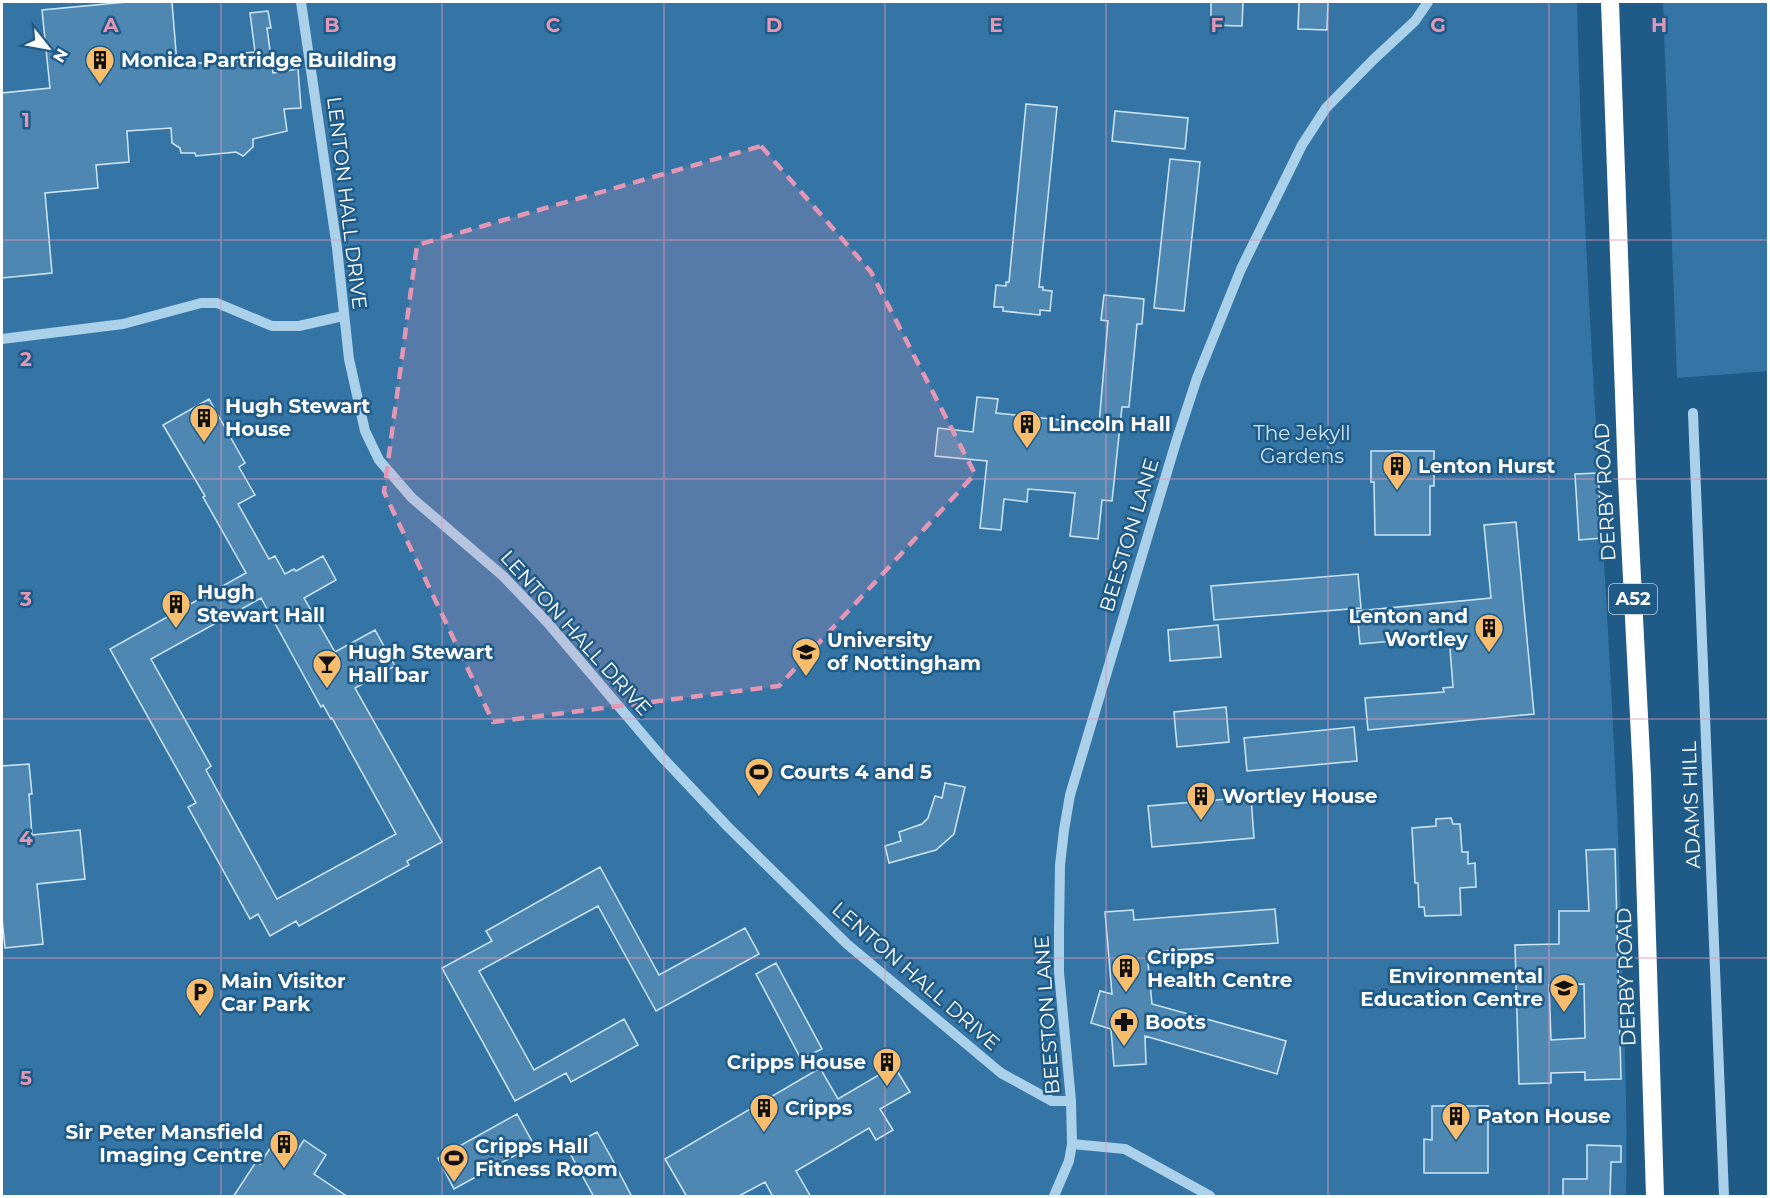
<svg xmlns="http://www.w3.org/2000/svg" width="1770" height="1198" font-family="Montserrat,sans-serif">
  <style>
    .green { fill: #3475a5 }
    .building { fill: #4d87b2; stroke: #d0e7f8; stroke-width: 1.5; fill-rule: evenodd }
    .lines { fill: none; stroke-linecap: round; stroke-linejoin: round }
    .minor { stroke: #abd0ea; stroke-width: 10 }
    .highway { stroke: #fff; stroke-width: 18 }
    .marked { fill: #e497b5; fill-opacity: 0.2; stroke: #e497b5; stroke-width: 4.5; stroke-dasharray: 12 8; stroke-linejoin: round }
    .grid { fill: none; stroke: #e497b5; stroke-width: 1.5; stroke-opacity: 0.55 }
    .labels { text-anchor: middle; stroke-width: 5; stroke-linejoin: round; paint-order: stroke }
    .shield { fill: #205b88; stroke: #bccedb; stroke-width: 1.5 }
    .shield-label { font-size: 18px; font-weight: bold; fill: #fff }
    .poi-label { font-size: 20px; font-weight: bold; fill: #fff; stroke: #205b88; text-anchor: start }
    .street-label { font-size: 20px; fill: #fff; stroke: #205b88 }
    .park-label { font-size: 20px; fill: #d0e7f8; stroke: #205b88 }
    .grid-label { font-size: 20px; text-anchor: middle; font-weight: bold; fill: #e497b5; stroke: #205b88; stroke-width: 5; stroke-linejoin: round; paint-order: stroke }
  </style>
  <rect width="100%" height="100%" fill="#205b88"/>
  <path class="green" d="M2,2H1577C1584,320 1614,638 1622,956C1624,1036 1628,1116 1626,1196H2Z
    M1663,2H1768V371L1677,378Z"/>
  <path class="building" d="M127,2H172L177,64L246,61L245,53L255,52L250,13L268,11L271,28H267L273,73L298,69L301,108L284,109L287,131L253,139V147L243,156L236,152L196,156L195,153H181L180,148L172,143L171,128L127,131L129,162L96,165L98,188L45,193L52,273L2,278V93L50,88L42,10Z
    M1211,2H1243L1242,26L1211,25Z
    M1299,2H1328L1327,30L1298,29Z
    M1026,104L1057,107L1039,287H1043V290L1052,291L1050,311L1040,310V315L1003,311V307H994L996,285L1006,286V282H1009Z
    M1115,111L1188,118L1185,149L1112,141Z
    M1170,159L1200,162L1184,311L1154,308Z
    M1104,295L1144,299L1142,324H1137L1129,407H1122L1112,501L1102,500L1098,539L1070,536L1075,493L1028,489L1027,502L1004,499L1001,530L980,528L987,461L935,456L938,428L973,432L977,397L998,399L996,413L1099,424L1108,321L1101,320Z
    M209,399L245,463L239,467L255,495L238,504L269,559L275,556L285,574L294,569L296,571L323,556L336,580L304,598L335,652L375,630L395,666L355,688L442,842L407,861L409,865L299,926L296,921L270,936L258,914L250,919L188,807L196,803L110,649L246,573L203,497L205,496L163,425ZM261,598L321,707L323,705L331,719L332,718L396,834L277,899L206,770L211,766L151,659Z
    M1371,451H1434V486H1430V535H1375L1374,482H1371Z
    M1598,473L1602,538L1579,540L1575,474Z
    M1516,522L1534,714L1368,730L1365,698L1444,692L1443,688L1453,687L1449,636L1360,644L1357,611L1491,598L1484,525Z
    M1358,574L1361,608L1214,620L1211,586Z
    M1218,625L1221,657L1170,661L1168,630Z
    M1226,707L1229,742L1177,747L1174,712Z
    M1354,727L1357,761L1247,771L1244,738Z
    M29,764L32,794H29L32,835L80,830L85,879L37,884L43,944L5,948L2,918V766Z
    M945,783L965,787L954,834L936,850L889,863L885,846L901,841L899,832L922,824L928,818L935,796L942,798Z
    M1251,797L1254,838L1152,847L1148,806Z
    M1451,818L1453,824H1460L1462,852H1468V864L1475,863L1476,887L1460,888L1461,915L1425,916L1424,907H1419L1418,883H1415L1412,828L1436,826V819Z
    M1615,849L1621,1079L1585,1080V1072L1551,1073V1083L1519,1084L1515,945L1559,944V911H1589L1586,850ZM1584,984L1585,1038L1551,1040L1549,985Z
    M600,867L659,975L745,928L759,954L656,1011L598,906L479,971L534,1070L624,1019L638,1045L571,1082L566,1073L515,1101L442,968L492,941L486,931Z
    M1275,909L1278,943L1147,952L1152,1004L1286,1041L1277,1074L1145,1036L1146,1064L1114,1066L1111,1029L1091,1023L1100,991L1112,994L1105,912L1133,910L1134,920Z
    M776,963L822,1049L801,1059L756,974Z
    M894,1066L910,1092L880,1109L893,1130L876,1140L869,1128L796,1171L811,1197H773L765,1182L737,1197H687L665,1159L820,1068L838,1099Z
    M1432,1106H1488V1173H1424V1139L1432,1140Z
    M517,1114L534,1145L454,1189L438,1158Z
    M597,1132L611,1157L632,1197H594L567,1148Z
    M304,1140L326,1155L314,1174L348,1197H233L256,1162L260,1164L274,1142L295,1154Z
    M1587,1145L1621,1146V1162H1611L1610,1197H1563V1179H1587Z"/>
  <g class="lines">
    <path class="minor" d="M301,2L337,248L349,359L365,431L379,460L412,498L503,576L547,622L661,756L728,827L847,944L1001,1073L1052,1101H1071
      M2,339L123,324L201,303H217L272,326H299L343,316
      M1693,413L1724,1196
      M1072,1144L1125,1149L1210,1196
      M1054,1196L1069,1161L1072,1144L1071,1101L1059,972V931L1060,865L1064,830L1070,795L1176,442L1197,378L1241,269L1302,145L1326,108L1373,60L1415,21L1428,2"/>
    <path class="highway" d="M1610,2L1627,479L1642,776L1655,1196"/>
  </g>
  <path class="marked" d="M761,146L871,272L975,474L779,686L493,722L384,492L417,245Z"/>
  <path class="grid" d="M221,2V1196M442,2V1196M664,2V1196M885,2V1196M1106,2V1196M1328,2V1196M1549,2V1196M2,240H1768M2,479H1768M2,719H1768M2,958H1768"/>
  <defs>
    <g id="building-pin" transform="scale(1.5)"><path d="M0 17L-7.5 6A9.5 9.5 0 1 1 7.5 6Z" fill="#f7bd6c" stroke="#205b88"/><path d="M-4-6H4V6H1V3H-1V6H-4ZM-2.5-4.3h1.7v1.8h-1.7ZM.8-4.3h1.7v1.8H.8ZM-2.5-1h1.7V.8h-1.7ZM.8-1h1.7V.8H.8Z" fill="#111"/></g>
    <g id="university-pin" transform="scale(1.5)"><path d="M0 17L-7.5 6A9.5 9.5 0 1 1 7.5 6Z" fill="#f7bd6c" stroke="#205b88"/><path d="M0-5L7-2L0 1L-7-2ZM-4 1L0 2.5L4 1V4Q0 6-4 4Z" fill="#111"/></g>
    <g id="bar-pin" transform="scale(1.5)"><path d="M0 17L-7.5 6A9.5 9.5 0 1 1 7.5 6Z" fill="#f7bd6c" stroke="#205b88"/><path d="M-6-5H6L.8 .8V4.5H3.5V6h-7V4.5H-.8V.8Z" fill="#111"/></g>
    <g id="stadium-pin" transform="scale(1.5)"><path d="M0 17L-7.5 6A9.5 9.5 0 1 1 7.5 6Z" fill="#f7bd6c" stroke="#205b88"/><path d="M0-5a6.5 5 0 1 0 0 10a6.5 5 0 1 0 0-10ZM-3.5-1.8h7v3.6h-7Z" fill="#111"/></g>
    <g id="school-pin" transform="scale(1.5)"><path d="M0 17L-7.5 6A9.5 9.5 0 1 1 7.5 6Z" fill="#f7bd6c" stroke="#205b88"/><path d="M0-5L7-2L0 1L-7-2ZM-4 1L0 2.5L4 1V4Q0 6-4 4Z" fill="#111"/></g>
    <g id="parking-pin" transform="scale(1.5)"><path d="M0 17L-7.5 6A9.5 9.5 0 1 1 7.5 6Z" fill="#f7bd6c" stroke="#205b88"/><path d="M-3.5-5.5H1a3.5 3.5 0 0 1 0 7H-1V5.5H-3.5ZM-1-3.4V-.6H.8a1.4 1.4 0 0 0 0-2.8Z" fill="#111"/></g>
    <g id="pharmacy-pin" transform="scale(1.5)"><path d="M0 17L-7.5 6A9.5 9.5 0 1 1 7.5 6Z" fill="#f7bd6c" stroke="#205b88"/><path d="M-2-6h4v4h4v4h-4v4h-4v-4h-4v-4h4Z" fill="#111"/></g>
  </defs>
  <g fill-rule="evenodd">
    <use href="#building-pin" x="100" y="60"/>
    <use href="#building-pin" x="204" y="418"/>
    <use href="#building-pin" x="1027" y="424"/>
    <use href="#building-pin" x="1397" y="466"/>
    <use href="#building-pin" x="176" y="604"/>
    <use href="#building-pin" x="1489" y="628"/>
    <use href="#university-pin" x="806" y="652"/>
    <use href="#bar-pin" x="327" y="664"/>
    <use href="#stadium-pin" x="759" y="772"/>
    <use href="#building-pin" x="1201" y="796"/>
    <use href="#building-pin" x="1126" y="968"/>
    <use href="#school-pin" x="1564" y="988"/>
    <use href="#parking-pin" x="200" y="992"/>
    <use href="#pharmacy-pin" x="1124" y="1022"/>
    <use href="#building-pin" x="887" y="1062"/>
    <use href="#building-pin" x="764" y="1108"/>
    <use href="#building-pin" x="1456" y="1116"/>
    <use href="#building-pin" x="284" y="1144"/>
    <use href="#stadium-pin" x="454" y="1158"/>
  </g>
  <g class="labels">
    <rect class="shield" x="1609" y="584" width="48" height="30" rx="4.5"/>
    <g class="shield-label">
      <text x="1633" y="605">A52</text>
    </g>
    <g class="poi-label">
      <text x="121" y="67">Monica Partridge Building</text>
      <text x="225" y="413">Hugh Stewart<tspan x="225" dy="23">House</tspan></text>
      <text x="1048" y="431">Lincoln Hall</text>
      <text x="1418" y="473">Lenton Hurst</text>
      <text x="197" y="599">Hugh<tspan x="197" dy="23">Stewart Hall</tspan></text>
      <text x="1468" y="623" text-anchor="end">Lenton and<tspan x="1468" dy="23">Wortley</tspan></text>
      <text x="827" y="647">University<tspan x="827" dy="23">of Nottingham</tspan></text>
      <text x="348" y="659">Hugh Stewart<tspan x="348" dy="23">Hall bar</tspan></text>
      <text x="780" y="779">Courts 4 and 5</text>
      <text x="1222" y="803">Wortley House</text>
      <text x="1147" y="964">Cripps<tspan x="1147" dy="23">Health Centre</tspan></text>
      <text x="1543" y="983" text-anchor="end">Environmental<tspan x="1543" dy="23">Education Centre</tspan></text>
      <text x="221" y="988">Main Visitor<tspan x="221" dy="23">Car Park</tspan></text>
      <text x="1145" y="1029">Boots</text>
      <text x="866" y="1069" text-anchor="end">Cripps House</text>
      <text x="785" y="1115">Cripps</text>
      <text x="1477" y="1123">Paton House</text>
      <text x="263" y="1139" text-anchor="end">Sir Peter Mansfield<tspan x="263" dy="23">Imaging Centre</tspan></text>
      <text x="475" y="1153">Cripps Hall<tspan x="475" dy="23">Fitness Room</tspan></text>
    </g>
    <g class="street-label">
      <text transform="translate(347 203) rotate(83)" y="7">LENTON HALL DRIVE</text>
      <text transform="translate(1605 492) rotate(-93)" y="7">DERBY ROAD</text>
      <text transform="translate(1129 535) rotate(-73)" y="7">BEESTON LANE</text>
      <text transform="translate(576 633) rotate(48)" y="7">LENTON HALL DRIVE</text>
      <text transform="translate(1691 805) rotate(-92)" y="7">ADAMS HILL</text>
      <text transform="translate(916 976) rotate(41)" y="7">LENTON HALL DRIVE</text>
      <text transform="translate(1626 977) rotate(-92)" y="7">DERBY ROAD</text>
      <text transform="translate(1047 1015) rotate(-94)" y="7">BEESTON LANE</text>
    </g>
    <g class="park-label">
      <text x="1302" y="440">The Jekyll<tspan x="1302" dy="23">Gardens</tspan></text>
    </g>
  </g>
  <g class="grid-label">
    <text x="111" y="32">A</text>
    <text x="332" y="32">B</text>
    <text x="553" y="32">C</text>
    <text x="774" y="32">D</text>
    <text x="996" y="32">E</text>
    <text x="1217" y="32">F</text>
    <text x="1438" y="32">G</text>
    <text x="1659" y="32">H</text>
    <text x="26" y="127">1</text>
    <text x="26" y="366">2</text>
    <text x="26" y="606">3</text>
    <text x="26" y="845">4</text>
    <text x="26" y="1085">5</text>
  </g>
  <rect width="1770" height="1198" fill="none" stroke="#ffffff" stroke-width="6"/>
  <g transform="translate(48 48) rotate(121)" stroke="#205b88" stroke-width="4.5" paint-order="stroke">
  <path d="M0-4.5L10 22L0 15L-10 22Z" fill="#ffffff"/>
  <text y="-9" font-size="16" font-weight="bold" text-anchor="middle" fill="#ffffff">N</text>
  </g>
</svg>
